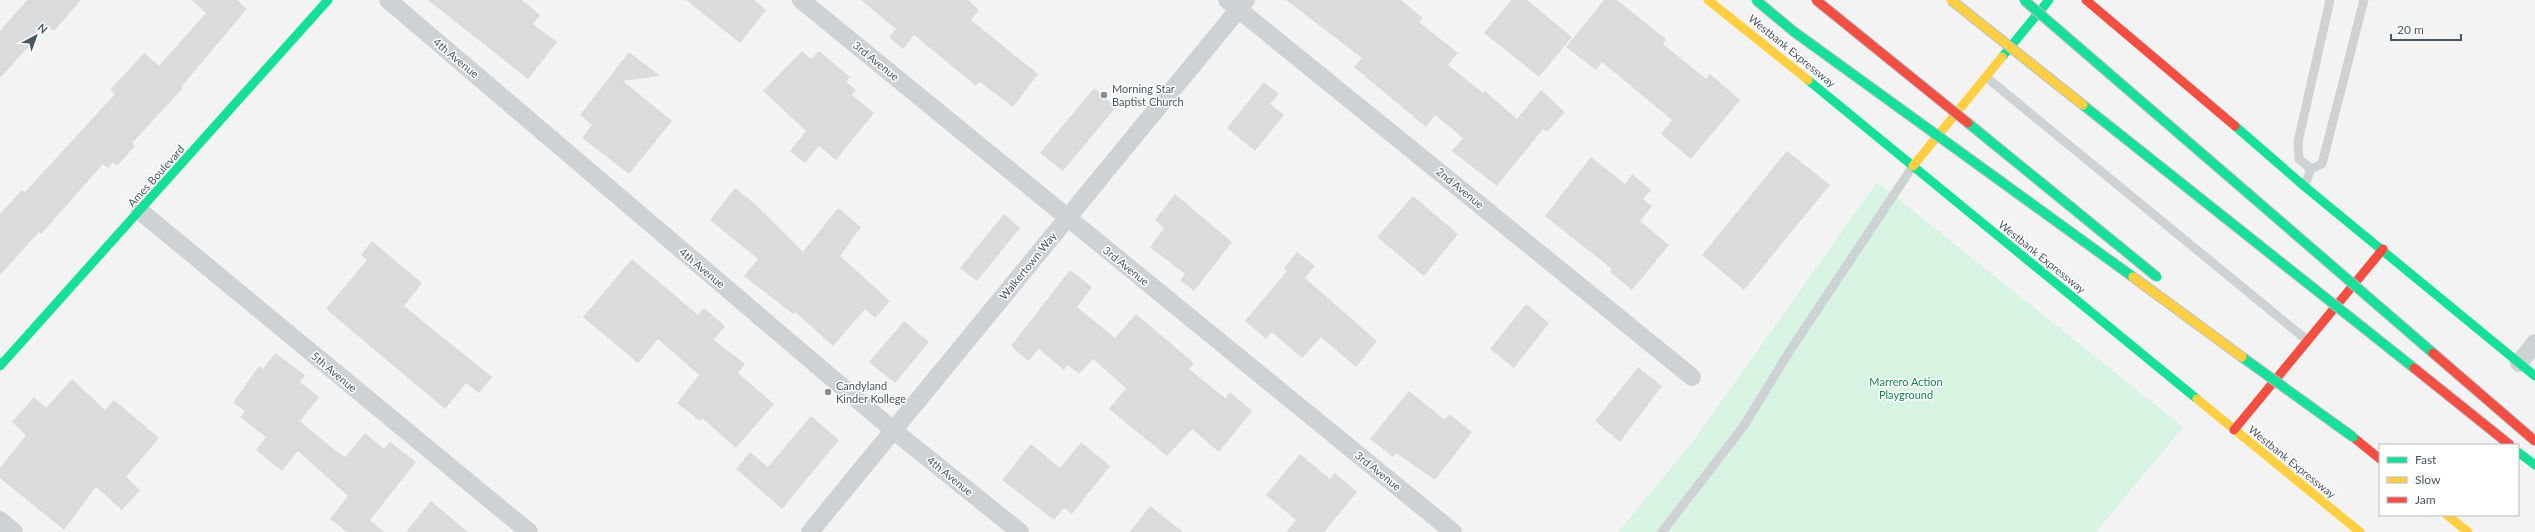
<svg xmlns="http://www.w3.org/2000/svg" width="2535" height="532" font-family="Lato,sans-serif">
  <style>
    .green { fill: #d7f3e2 }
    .building { fill: #dbdbdd }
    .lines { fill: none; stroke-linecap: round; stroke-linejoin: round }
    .lane { stroke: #cfd2d4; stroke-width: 9 }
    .street { stroke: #cfd2d4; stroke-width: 18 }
    .fast { stroke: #16e098; stroke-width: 9 }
    .slow { stroke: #ffcf43; stroke-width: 9 }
    .jam { stroke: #f24e42; stroke-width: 9 }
    .fast-bridge-casing { stroke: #b8bdc3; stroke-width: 11; stroke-linecap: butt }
    .slow-bridge-casing { stroke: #b8bdc3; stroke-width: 11; stroke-linecap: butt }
    .jam-bridge-casing { stroke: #b8bdc3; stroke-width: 11; stroke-linecap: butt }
    .fast-bridge { stroke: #16e098; stroke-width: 9 }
    .slow-bridge { stroke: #ffcf43; stroke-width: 9 }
    .jam-bridge { stroke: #f24e42; stroke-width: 9 }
    .poi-dot { fill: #848c95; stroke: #fff; stroke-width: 1.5 }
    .labels { text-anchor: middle; stroke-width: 3; stroke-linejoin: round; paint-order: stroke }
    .street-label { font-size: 11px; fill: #485562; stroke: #fff }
    .poi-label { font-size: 11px; fill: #485562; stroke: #fff; text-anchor: start }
    .park-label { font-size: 11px; fill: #11854d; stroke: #fff }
  </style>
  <rect width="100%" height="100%" fill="#f4f3f3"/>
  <path class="green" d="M1877,182L2183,427L2096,532H1618L1691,444Z"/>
  <path class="building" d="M27,0H81L54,31L47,26L0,78V31Z
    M191,0H237L247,9L181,87L183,88L132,143L135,146L117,166L113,162L108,168L103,164L41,234L39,232L0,275V214L22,190L25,192L115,94L110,90L144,53L159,66L206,13Z
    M428,0H522L540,15L533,24L557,42L528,79Z
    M686,0H754L766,10L740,43Z
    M861,0H968L979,10L971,20L1038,74L1013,107L980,82L976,86L914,35L903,49L889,37L896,29Z
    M1286,0H1401L1423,18L1419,22L1458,53L1448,65L1483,93L1485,91L1517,119L1541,90L1565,112L1547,132L1543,129L1497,186L1452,151L1463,138L1435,115L1426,127L1354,67L1362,58Z
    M1511,0H1527L1572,37L1539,77L1484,33Z
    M1604,0H1617L1666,39L1663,44L1706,79L1710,74L1740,100L1691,159L1661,134L1672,120L1602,62L1596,70L1566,47Z
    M802,51L811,59L819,51L850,77L846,82L856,90L852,95L874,113L836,160L819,146L805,163L790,151L806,131L763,91Z
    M629,52L660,76L623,81L672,121L629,174L582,138L592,125L580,115Z
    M1264,82L1279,94L1270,104L1284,115L1255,151L1227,128Z
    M1094,88L1116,107L1063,171L1040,153Z
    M1787,151L1830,185L1744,290L1702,255Z
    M1591,157L1625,184L1632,174L1651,190L1643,199L1652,206L1640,221L1669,245L1632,290L1610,272L1612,269L1545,216Z
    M735,188L755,204L803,252L838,208L861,227L840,256L890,301L875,318L865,309L833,346L795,312L793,314L744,276L758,259L710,220Z
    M1175,194L1232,242L1194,291L1180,280L1185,274L1150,247L1164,228L1155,220Z
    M1413,196L1458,234L1424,276L1377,237Z
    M1004,214L1020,228L977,281L960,268Z
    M372,241L422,283L404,306L492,377L479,393L466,383L445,409L326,309L367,260L361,255Z
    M1297,252L1315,266L1305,278L1377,341L1356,367L1321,337L1302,358L1272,332L1266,339L1245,321L1287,271L1284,268Z
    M632,259L698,315L704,308L725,326L714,340L745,364L738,373L774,404L736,448L702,418L700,421L677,403L699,375L658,339L638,363L583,317Z
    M1070,270L1092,287L1077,307L1115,338L1136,314L1194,363L1189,369L1225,398L1230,392L1252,411L1219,452L1192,429L1167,456L1109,409L1126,388L1093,359L1079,374L1068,365L1064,370L1039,349L1028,361L1011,346Z
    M1526,304L1549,323L1514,368L1490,349Z
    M904,321L929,342L895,383L869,362Z
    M275,353L305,375L300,382L319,397L300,421L336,451L345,457L365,433L384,449L390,442L416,462L370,520L384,532H347L330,519L348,496L298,451L282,471L256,450L266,437L240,417L245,411L233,403L259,366L263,369Z
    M1638,367L1662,386L1620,442L1595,421Z
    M72,379L105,410L114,400L159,438L126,477L140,490L122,510L96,487L64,530L0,478V468L26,435L12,422L34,397L46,408Z
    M1409,391L1445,420L1449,414L1472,432L1435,480L1396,453L1393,457L1370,439Z
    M811,416L839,440L782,509L736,469L750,452L768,467Z
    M1081,442L1110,466L1072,514L1064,508L1054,520L1002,480L1031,444L1060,468Z
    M1300,454L1330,479L1335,473L1357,492L1324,532H1286L1296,520L1266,495Z
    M431,501L468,532H406Z
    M1150,506L1183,532H1130Z"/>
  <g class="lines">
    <path class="lane" d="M1986,77L2308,341
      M2311,169L2299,159L2298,142L2330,0
      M2305,185L2311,169L2322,164L2364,0
      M1662,532L1743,427L1791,349L1913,166"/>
    <path class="street" d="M388,0L893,430L1020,532
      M801,0L1453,532
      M1227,0L1692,377
      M140,211L529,532
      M2519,363L2535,343
      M0,520L14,532
      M810,532L1246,0"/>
    <path class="fast" d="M2002,57L2049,0
      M1808,80L2197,399
      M2235,126L2304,186L2535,376
      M0,366L328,0
      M2518,452L2535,465"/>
    <path class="slow" d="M1708,0L1808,80
      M1913,166L2002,57
      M2197,399L2360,532
      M2447,515L2468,532"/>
    <path class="jam" d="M2086,0L2235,126
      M2234,430L2383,249
      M2353,437L2380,459"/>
    <g class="fast-bridge-casing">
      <path id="fast-bridge" d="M1756,0L1793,31L2133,277
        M2024,0L2433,353
        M2083,105L2414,368
        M1968,123L2157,277
        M2242,357L2353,437"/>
    </g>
    <g class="slow-bridge-casing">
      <path id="slow-bridge" d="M1951,0L2083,105
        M2133,277L2242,357"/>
    </g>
    <g class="jam-bridge-casing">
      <path id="jam-bridge" d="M1816,0L1968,123
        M2433,353L2535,441
        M2414,368L2510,445"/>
    </g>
    <use href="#fast-bridge" class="fast-bridge"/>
    <use href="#slow-bridge" class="slow-bridge"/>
    <use href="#jam-bridge" class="jam-bridge"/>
  </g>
  <g class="poi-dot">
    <circle cx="1104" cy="95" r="4"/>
    <circle cx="828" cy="392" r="4"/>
  </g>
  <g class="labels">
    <g class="street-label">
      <text transform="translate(1792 51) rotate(39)" y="4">Westbank Expressway</text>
      <text transform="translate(456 58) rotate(40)" y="4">4th Avenue</text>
      <text transform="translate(876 61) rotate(39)" y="4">3rd Avenue</text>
      <text transform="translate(156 176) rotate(-48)" y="4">Ames Boulevard</text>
      <text transform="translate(1460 188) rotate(39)" y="4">2nd Avenue</text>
      <text transform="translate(2042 257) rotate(39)" y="4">Westbank Expressway</text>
      <text transform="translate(1028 266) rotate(-51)" y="4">Walkertown Way</text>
      <text transform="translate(1126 266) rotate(39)" y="4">3rd Avenue</text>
      <text transform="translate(702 268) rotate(40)" y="4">4th Avenue</text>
      <text transform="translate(334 372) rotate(40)" y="4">5th Avenue</text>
      <text transform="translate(2292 462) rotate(39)" y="4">Westbank Expressway</text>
      <text transform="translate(1378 471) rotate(39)" y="4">3rd Avenue</text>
      <text transform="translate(950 476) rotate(39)" y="4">4th Avenue</text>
    </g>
    <g class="poi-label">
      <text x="1112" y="93">Morning Star<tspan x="1112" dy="13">Baptist Church</tspan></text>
      <text x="836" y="390">Candyland<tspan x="836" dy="13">Kinder Kollege</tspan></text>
    </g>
    <g class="park-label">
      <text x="1906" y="386">Marrero Action<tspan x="1906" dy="13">Playground</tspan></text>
    </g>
  </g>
  <rect x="2379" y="444" width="140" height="72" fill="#ffffff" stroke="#b6bbc0"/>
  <rect x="2387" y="457" width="20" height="6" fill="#16e098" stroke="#b6bbc0"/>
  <text x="2415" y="464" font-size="12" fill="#485562">Fast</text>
  <rect x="2387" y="477" width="20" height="6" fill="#ffcf43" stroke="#b6bbc0"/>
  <text x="2415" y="484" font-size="12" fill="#485562">Slow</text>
  <rect x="2387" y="497" width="20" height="6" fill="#f24e42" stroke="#b6bbc0"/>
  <text x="2415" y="504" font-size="12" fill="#485562">Jam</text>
  <g transform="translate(36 36) rotate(41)" stroke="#ffffff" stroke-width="3" paint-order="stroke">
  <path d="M0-3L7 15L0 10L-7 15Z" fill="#485562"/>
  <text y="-6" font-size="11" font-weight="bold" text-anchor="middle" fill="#485562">N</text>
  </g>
  <path d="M2391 34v6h70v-6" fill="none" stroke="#485562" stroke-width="2"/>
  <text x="2397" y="34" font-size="12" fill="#485562" stroke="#ffffff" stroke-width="3" paint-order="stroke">20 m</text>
</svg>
